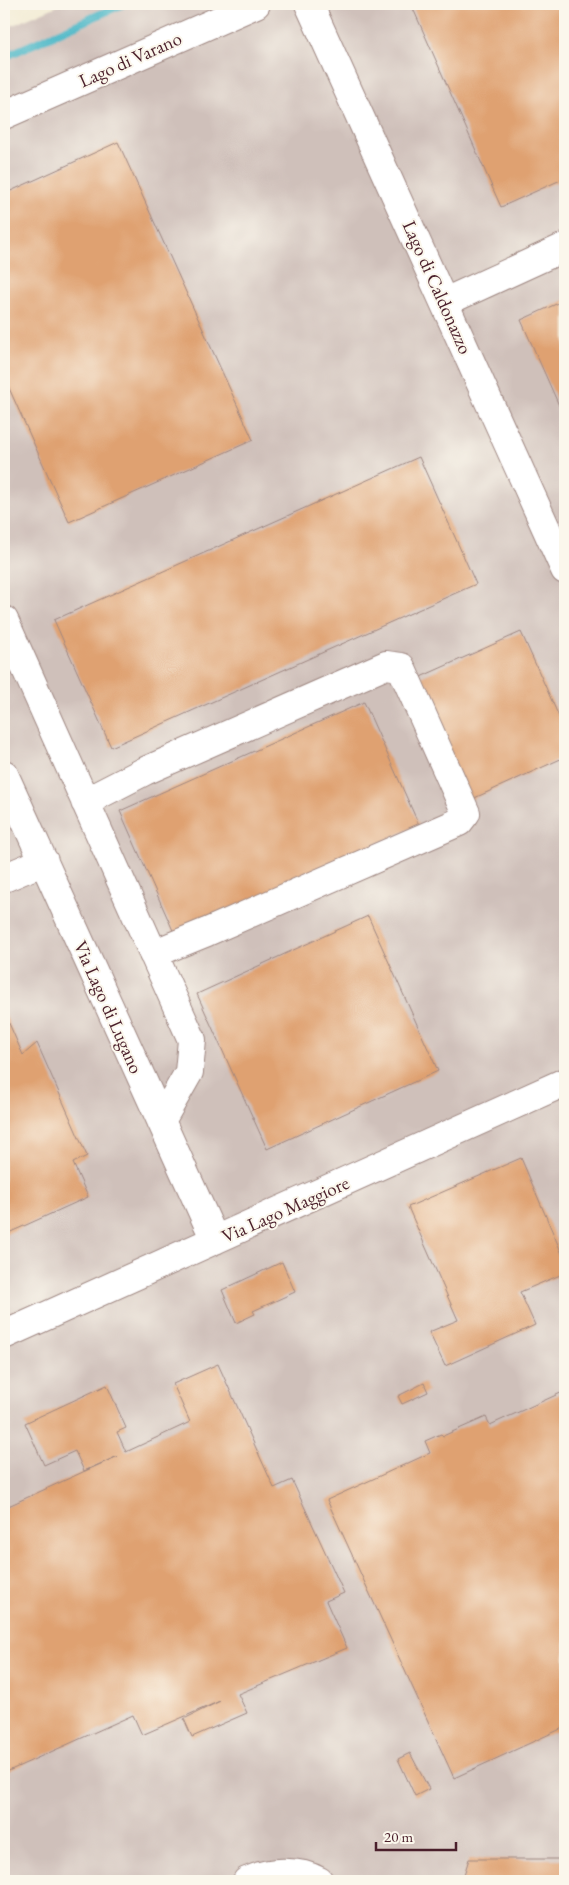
<svg xmlns="http://www.w3.org/2000/svg" width="569" height="1885" font-family="'EB Garamond',serif">
  <style>
    .industrial { fill: #cfc0ba }
    .lines { fill: none; stroke-linecap: round; stroke-linejoin: round }
    .stream { stroke: #4bb7c7; stroke-width: 8 }
    .building { fill: #dfa171 }
    .minor-casing { stroke: #9e8680; stroke-width: 30 }
    .minor { stroke: #fff; stroke-width: 28 }
    .labels { text-anchor: middle; stroke-width: 4; stroke-linejoin: round; paint-order: stroke }
    .street-label { font-size: 19px; fill: #4a1f2b; stroke: #fbf7ec }
  </style>
  <rect width="100%" height="100%" fill="#fbf7ec"/>
  <filter id="ink" filterUnits="userSpaceOnUse"><feTurbulence type="fractalNoise" baseFrequency=".02" numOctaves="2"/><feDisplacementMap in="SourceGraphic" scale="10" xChannelSelector="R" yChannelSelector="G"/><feConvolveMatrix kernelMatrix="1 2 1 2 8 2 1 2 1" color-interpolation-filters="sRGB"/></filter>
  <filter id="wash" filterUnits="userSpaceOnUse"><feTurbulence type="fractalNoise" baseFrequency=".0096" numOctaves="4" result="noise"/><feDisplacementMap in="SourceGraphic" scale="20" xChannelSelector="R" yChannelSelector="G"/><feGaussianBlur stdDeviation="1.12" result="paint"/><feColorMatrix in="noise" values="0 0 0 0 0 0 0 0 0 0 0 0 0 0 0 0 0 1.4 0 .05"/><feComposite in="paint" operator="in"/></filter>
  <g filter="url(#wash)">
    <rect width="100%" height="100%" fill="#f3ecd5"/>
    <path class="industrial" d="M62,4H565V1881H4V29Z"/>
    <g class="lines">
      <path class="stream" d="M4,57L123,4"/>
    </g>
    <g id="blocks">
      <path class="building" d="M411,4H565V178L501,207Z
        M118,142L253,440L69,522L4,377V194Z
        M565,300V419L521,320Z
        M419,457L476,584L111,747L54,620Z
        M521,632L565,730V757L470,800L416,679Z
        M364,702L419,825L175,935L120,811Z
        M368,916L438,1071L267,1149L197,994Z
        M4,1012L23,1055L37,1043L87,1156L73,1163L88,1197L4,1235Z
        M521,1158L565,1261V1273L520,1292L535,1325L445,1366L429,1332L458,1320L408,1207Z
        M282,1262L295,1292L253,1311L255,1314L236,1323L222,1290Z
        M218,1364L274,1488L292,1480L344,1593L326,1601L347,1648L238,1694L247,1713L192,1737L184,1719L220,1701L142,1735L133,1715L4,1773V1508L118,1456L84,1471L75,1451L44,1465L25,1423L107,1385L126,1428L117,1432L126,1452L190,1422L173,1384Z
        M424,1383L428,1392L402,1404L398,1396Z
        M565,1391V1727L454,1778L327,1500L430,1453L425,1441L441,1434L443,1436L486,1417L490,1425Z
        M410,1753L429,1789L415,1796L398,1759Z
        M469,1859H565V1881H462Z"/>
    </g>
  </g>
  <g filter="url(#ink)">
    <use href="#blocks" fill-opacity="0" stroke="#9e8680" stroke-width="1"/>
    <g class="lines">
      <g class="minor-casing">
        <path id="minor" d="M309,4L565,570
          M4,115L256,4
          M445,302L565,247
          M4,620L192,1040L189,1072L161,1121
          M4,774L215,1240
          M85,802L145,771L386,665L401,667L466,813L459,822L207,932L153,954
          M4,878L44,861
          M4,1335L565,1082
          M247,1881C268,1871 298,1869 319,1881"/>
      </g>
      <use href="#minor" class="minor"/>
    </g>
  </g>
  <g class="labels">
    <g class="street-label">
      <text transform="translate(130 59) rotate(-24)" y="7">Lago di Varano</text>
      <text transform="translate(438 287) rotate(66)" y="7">Lago di Caldonazzo</text>
      <text transform="translate(109 1007) rotate(66)" y="7">Via Lago di Lugano</text>
      <text transform="translate(285 1209) rotate(-24)" y="7">Via Lago Maggiore</text>
    </g>
  </g>
  <rect width="569" height="1885" fill="none" stroke="#fbf7ec" stroke-width="20"/>
  <path d="M376 1842v8h80v-8" fill="none" stroke="#4a1f2b" stroke-width="2.5"/>
  <text x="384" y="1842" font-size="15" fill="#4a1f2b" stroke="#fbf7ec" stroke-width="4" paint-order="stroke">20 m</text>
</svg>
